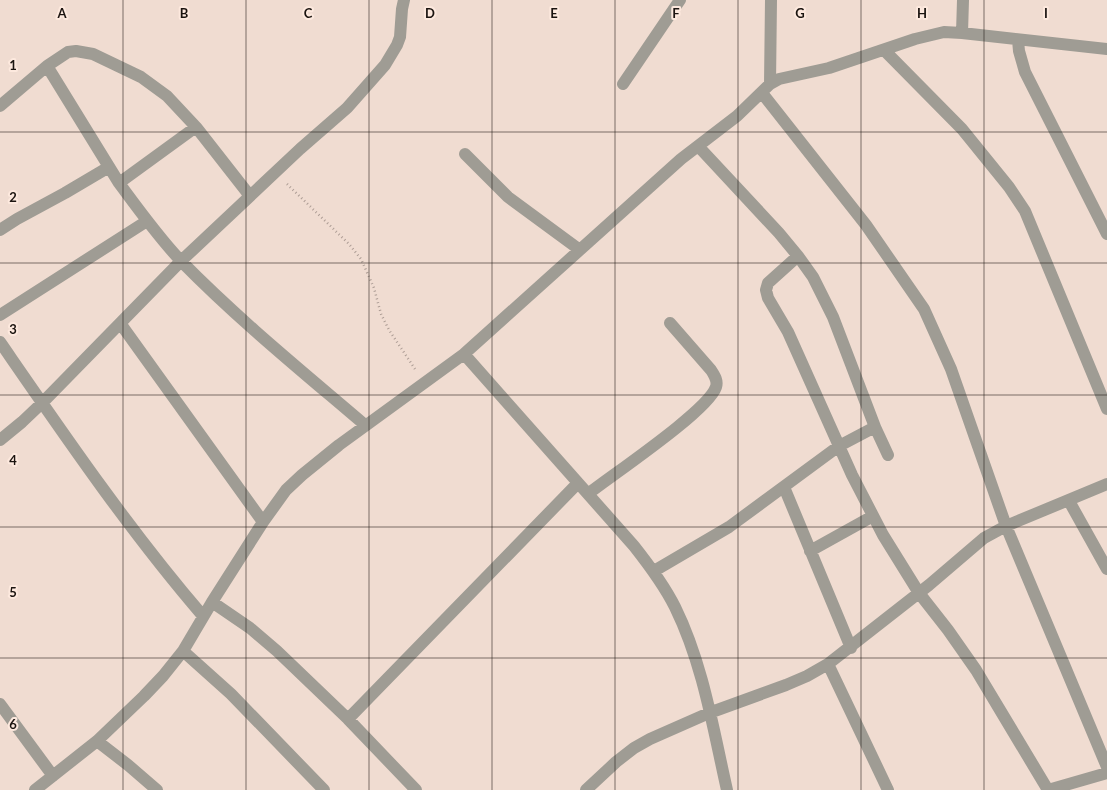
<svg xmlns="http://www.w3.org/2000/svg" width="1107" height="790" font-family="Lato,sans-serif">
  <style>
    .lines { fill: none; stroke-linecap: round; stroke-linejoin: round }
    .path { stroke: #ad9d95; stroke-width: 2.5; stroke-dasharray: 1 3; stroke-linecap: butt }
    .minor { stroke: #9f9c94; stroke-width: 12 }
    .grid { fill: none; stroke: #1b1410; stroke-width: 1; stroke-opacity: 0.55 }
    .grid-label { font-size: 13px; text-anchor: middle; font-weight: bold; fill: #1b1410; stroke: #fde9de; stroke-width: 4; stroke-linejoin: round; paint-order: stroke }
  </style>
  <rect width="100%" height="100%" fill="#f0dcd1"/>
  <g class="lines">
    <path class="path" d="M287,184L349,244L361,259L374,288L381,314L389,330L415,369"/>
    <path class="minor" d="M962,33L963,0
      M1018,40L1019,51L1025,72L1107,234
      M884,50L962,129L1009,187L1025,211L1107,409
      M47,66L119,183
      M623,84L680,0
      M770,84L771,0
      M762,93L866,225L924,309L951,369L1006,526L1107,767
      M0,106L47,66L68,52L76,51L93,54L141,77L167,96L196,127L250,196
      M196,127L119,183C139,210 159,238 182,262C239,320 303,372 365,425
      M698,146L779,233L798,256L813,277L833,317L875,427
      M465,154L508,197L580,250
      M0,230L17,219L65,193L109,167
      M798,256L768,283L766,290L768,298L788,332L852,475L883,535L919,593L948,630L976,670L1048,790
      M0,315L147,221
      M120,323L263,522
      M0,342C65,436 129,530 203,616
      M464,354L634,546C649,565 664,585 675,607C703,664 713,728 727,790
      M0,440L22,422L42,403L181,261L300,149L347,108L385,65L397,45L400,37L402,9L404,0
      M784,487L851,648
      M588,494C612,475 708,411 716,387C718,381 715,376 711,370L670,323
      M1069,501L1107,569
      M810,551L873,516
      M654,571L729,527L839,446L875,427L888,455
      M212,602L250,628L277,651L348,719L416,790
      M183,651L231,694L324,790
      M828,664L888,790
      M0,704L53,776
      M348,719L578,483
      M97,741L128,765L157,790
      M35,790L97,741L144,696L163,676L183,651L212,602L263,522L286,490L302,475L339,445L464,354L681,159L737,116L770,84L779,79L829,68L915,39L944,32L962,33L1107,49
      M586,790L616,762L634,748L650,739L709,713L786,685L807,676L828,664L929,585L984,538L1006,526L1107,484
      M1048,790L1107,773"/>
  </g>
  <path class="grid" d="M123,0V790M246,0V790M369,0V790M492,0V790M615,0V790M738,0V790M861,0V790M984,0V790M0,132H1107M0,263H1107M0,395H1107M0,527H1107M0,658H1107"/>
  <g class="grid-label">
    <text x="62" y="18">A</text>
    <text x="184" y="18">B</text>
    <text x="308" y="18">C</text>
    <text x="430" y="18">D</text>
    <text x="554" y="18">E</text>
    <text x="676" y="18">F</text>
    <text x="800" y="18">G</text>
    <text x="922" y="18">H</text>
    <text x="1046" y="18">I</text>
    <text x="13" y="70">1</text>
    <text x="13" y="202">2</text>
    <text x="13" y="334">3</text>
    <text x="13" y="465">4</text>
    <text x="13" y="597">5</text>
    <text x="13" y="729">6</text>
  </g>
</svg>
